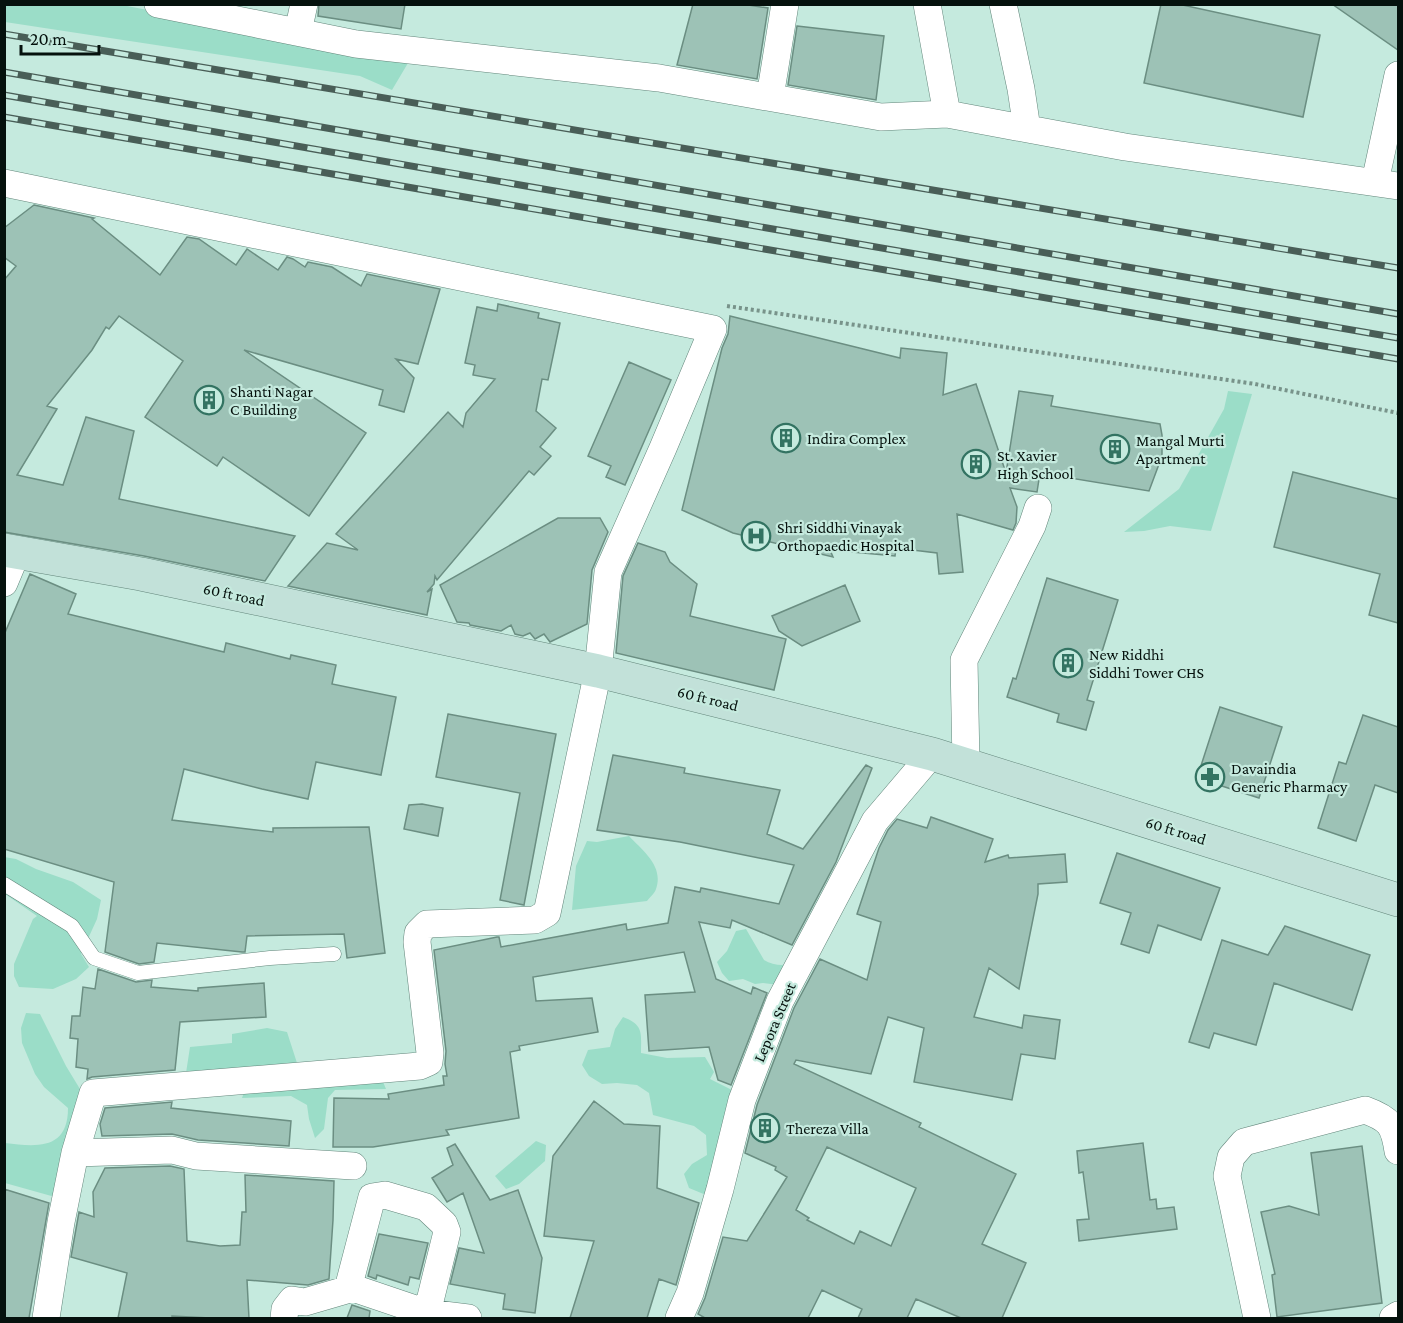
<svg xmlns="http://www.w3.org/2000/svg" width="1403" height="1323" font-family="'Crimson Pro',serif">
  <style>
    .green { fill: #9bddc8 }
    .building { fill: #9dc2b6; stroke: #6b8e82; stroke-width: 1.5; fill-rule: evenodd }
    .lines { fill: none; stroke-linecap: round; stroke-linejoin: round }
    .lane-casing { stroke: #63867b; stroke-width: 15 }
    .street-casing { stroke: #63867b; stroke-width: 28 }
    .secondary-casing { stroke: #63867b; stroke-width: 34 }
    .path { stroke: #78938a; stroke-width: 4; stroke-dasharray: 3 3; stroke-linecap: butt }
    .lane { stroke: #fff; stroke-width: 14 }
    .street { stroke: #fff; stroke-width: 27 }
    .secondary { stroke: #c2e1d9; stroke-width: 33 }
    .rail-casing { stroke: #495e57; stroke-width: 7 }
    .rail { stroke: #c5eade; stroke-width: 4.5; stroke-dasharray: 14; stroke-linecap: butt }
    .labels { text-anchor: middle; stroke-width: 4.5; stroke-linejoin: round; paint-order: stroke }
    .poi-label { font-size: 16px; fill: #05110d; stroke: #c5eade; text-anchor: start }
    .street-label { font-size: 16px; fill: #05110d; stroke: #c5eade }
  </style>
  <rect width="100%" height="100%" fill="#c5eade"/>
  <path class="green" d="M4,5H122L357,51L408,63L392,90L360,76L5,22Z
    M1228,391L1252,394L1211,531L1170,526L1144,531L1124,532L1179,489L1224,409Z
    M629,836C643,851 664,866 656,889C655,893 650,897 647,901L572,910L576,866L587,841L597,842Z
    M4,857L16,859L36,869L73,882L101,900L97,919L81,954L89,967L76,979L53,989L19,987L14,976V964L33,919L37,916L5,894Z
    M746,929L764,960C772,965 782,966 791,964L779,985L763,983L755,984L743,979L729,981L722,973L717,962L727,951L736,931Z
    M26,1013L40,1014L66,1066L83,1094L55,1197L5,1183V1143C37,1147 68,1150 68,1108L44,1087L35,1074L22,1043L21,1028Z
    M623,1017C644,1025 641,1033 641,1053L667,1058L705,1057L714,1072L710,1079L736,1092L706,1195L689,1188L684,1174L692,1164L707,1155L706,1135L694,1126L653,1115L649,1093L637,1085L617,1083L602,1084L589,1076L582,1065L588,1050L610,1047L615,1029Z
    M267,1028L287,1032L297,1063L186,1073L190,1047L232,1043V1034Z
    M381,1077L386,1089L335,1090L328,1098L324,1129L315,1138L309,1119L307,1105L291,1096L242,1098L246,1087Z
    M536,1141L546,1145L545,1161L519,1184L506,1189L495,1176Z"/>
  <path class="building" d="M319,4H405L401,29L318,16Z
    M693,4H742L768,8L757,79L677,65Z
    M1161,4H1178L1320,35L1303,117L1144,83Z
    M1332,4H1398V50Z
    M797,26L884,36L876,100L788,85Z
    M34,205L94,218L92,219L160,275L187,237L199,239L236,265L247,249L278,270L287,257L293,259L305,267L308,262L332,267L361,286L367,274L440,289L418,364L396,359L414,378L404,412L379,405L383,390L244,350L366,433L309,516L223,457L217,466L145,417L183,361L119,316L109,329L106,327L92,350L47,406L57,409L17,475L63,485L86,417L134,431L119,499L295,536L265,581L144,556L4,532V280L16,266L4,257V228Z
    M498,304L539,313L538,318L560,323L548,380L542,379L536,411L556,428L540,447L551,456L534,475L529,471L437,580L435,576L434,584L427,592L432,589L427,615L288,586L327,543L358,550L336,534L448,412L463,427L466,413L495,379L473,375L475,365L465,363L477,307L497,311Z
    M730,316L900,358L901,348L947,353L943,395L976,384L1006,473L1019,391L1053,396L1051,406L1160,424L1162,435V456L1149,491L1040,473L1037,492L1010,488L1017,507L1016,523L1013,530L957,514L963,572L939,574L937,553L896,548L895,556L830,550L833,557L733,533L682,510L722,348L728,334Z
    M629,362L671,380L625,485L606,477L611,466L588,456Z
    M1293,472L1398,499V623L1369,615L1380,574L1274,547Z
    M558,518H600L608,532L592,570L587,624L550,642L544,634L535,639L530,633L523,636L515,634L511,625L501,631L470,625L469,623L457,622L440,585Z
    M638,543L665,552L670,562L697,584L690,616L786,639L774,690L616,653L623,576Z
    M30,574L76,594L68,614L224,652L226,643L290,659L291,655L336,665L332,684L396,697L381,775L316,762L308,799L262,789L184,769L172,820L273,832V828L369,827L385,953L347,958L344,934L247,936L245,952H242L157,943L154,962L139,964L105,952L114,882L4,849V635Z
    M1047,578L1118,600L1087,700L1094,702L1086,730L1057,722L1059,714L1007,697L1013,678L1016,679Z
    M845,585L860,621L802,646L779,631L772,616Z
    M1220,707L1282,727L1259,798L1197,778Z
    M448,714L556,734L524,905L500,900L520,793L436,777Z
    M1363,715L1398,727V793L1375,785L1356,841L1318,828L1339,762L1346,764Z
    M613,755L685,768L684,773L780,790L767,834L803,849L866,765L872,768L836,862L792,945L732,920L730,928L699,922L716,979L751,994L753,987L767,993L731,1085L718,1080L709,1047L649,1051L645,995L695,992L684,952L533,977L536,1001L592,998L598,1032L519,1046L520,1050L510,1052L519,1118L446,1130L449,1135L373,1147H333L334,1098L389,1099L388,1094L444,1085L443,1076H447L445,1064L446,1051L434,950L497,937H499L501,947L626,924L627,930L668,923L675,887L700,892L701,888L779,904L794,865L680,842L597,830Z
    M422,804L443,808L438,836L404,829L409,805Z
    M931,817L993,839L985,862L1008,855L1009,858L1065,854L1067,882L1038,884V894L1019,989L989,968L974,1017L1022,1028L1024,1015L1060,1020L1055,1059L1021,1054L1012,1100L914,1082L924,1028L888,1017L871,1074L796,1060L794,1064L921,1123L919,1127L1016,1174L982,1244L1026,1263L1002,1318H961L916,1299L907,1318H858L862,1309L822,1290L808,1318H705L698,1314L705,1298L723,1237L747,1241L787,1177L775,1170L776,1167L745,1153L757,1105L794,1008L820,959L867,980L881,922L857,914L879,848L888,830L897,819L927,828ZM827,1147L916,1188L891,1246L860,1231L854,1244L807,1220L809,1218L796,1210Z
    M1117,853L1220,888L1201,940L1158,925L1149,953L1121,944L1131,913L1100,903Z
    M1285,926L1370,955L1352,1010L1274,983L1256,1045L1214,1033L1209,1048L1189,1042L1222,940L1268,955Z
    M98,969L136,982L152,980L151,987L198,991V988L264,983L266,1017L180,1022L175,1070L92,1077L87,1079L88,1069L76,1067L78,1039L70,1038L72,1016H80L83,987L95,989Z
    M594,1101L624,1124L660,1126L657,1188L699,1203L676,1285L659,1279L647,1318H570L594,1241L544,1236L553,1156Z
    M172,1102L171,1108L291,1121L289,1146L198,1140L172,1134L102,1136L100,1124L105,1108Z
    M1143,1143L1150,1200L1156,1199L1157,1209L1174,1207L1177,1229L1079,1241L1077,1220L1089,1219L1083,1172L1079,1173L1077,1151Z
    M455,1144L490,1200L518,1190L542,1258L535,1313L503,1309L505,1294L450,1284L459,1248L484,1253L463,1193L447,1202L432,1178L453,1165L447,1148Z
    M1362,1146L1382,1303L1277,1317L1272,1275L1275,1274L1261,1212L1289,1206L1319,1215L1311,1153Z
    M170,1166L184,1169L187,1241L220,1246L240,1245L242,1212H246L245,1175L334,1181L333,1220L329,1279L308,1285L247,1280L249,1318H210L172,1316V1318H118L127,1273L71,1257L79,1212L94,1217L93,1192L105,1168Z
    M4,1189L49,1203L29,1318H4Z
    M379,1234L428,1243L419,1279L410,1277L408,1285L377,1275L376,1279L368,1276Z
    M352,1305L370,1311L369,1318H347Z"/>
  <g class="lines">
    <g class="lane-casing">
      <path id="lane" d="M4,884L72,926L94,958L138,973L270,958L334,954"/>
    </g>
    <g class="street-casing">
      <path id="street" d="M158,4L356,44L659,78L881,117L947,114L1125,147L1398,186
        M927,4L947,114
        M1003,4L1021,89L1027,129
        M298,32L304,4
        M770,97L785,4
        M1375,182L1398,75
        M4,183L713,329L663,448L608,572L598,671L547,913L535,920L427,924L418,933L417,942L430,1053L429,1062L420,1066L93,1093L75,1153
        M4,583L17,552
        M966,764L964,660L1032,526L1038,508
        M427,1313L447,1232L444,1224L426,1207L385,1195L372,1197L350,1281L353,1288L427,1313L468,1318
        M46,1318L61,1222L75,1153L172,1150L196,1156L353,1166
        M284,1318L285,1309L292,1300L305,1302L353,1288
        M679,1318L690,1293L720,1189L742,1100L780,1001L875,821L932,754
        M1257,1318L1227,1176L1231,1157L1244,1142L1365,1110C1390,1119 1394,1125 1398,1151
        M1393,1318L1398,1315"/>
    </g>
    <g class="secondary-casing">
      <path id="secondary" d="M4,550L141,574L598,671L932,754L1398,900"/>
    </g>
    <path class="path" d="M727,306L1255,384L1398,413"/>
    <use href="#lane" class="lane"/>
    <use href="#street" class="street"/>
    <use href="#secondary" class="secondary"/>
    <g class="rail-casing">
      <path id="rail" d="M4,34L1343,259L1398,268
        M4,72L1398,314
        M4,95L1398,338
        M4,117L1398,359"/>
    </g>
    <use href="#rail" class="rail"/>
  </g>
  <defs>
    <g id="building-ring" transform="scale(1.5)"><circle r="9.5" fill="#c5eade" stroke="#337362" stroke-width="1.5"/><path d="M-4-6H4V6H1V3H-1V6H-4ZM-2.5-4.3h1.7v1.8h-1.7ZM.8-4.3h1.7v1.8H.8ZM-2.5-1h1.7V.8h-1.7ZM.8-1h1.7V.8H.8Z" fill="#337362"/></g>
    <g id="hospital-ring" transform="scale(1.5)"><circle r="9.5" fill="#c5eade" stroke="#337362" stroke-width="1.5"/><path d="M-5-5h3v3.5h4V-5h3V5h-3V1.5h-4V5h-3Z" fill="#337362"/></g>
    <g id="pharmacy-ring" transform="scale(1.5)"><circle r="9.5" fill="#c5eade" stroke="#337362" stroke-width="1.5"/><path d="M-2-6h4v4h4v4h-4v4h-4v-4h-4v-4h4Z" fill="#337362"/></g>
  </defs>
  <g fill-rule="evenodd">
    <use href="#building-ring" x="209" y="400"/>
    <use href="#building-ring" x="786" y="438"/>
    <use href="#building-ring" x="1115" y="449"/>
    <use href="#building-ring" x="976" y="464"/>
    <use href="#hospital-ring" x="756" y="536"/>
    <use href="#building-ring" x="1068" y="663"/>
    <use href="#pharmacy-ring" x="1210" y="777"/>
    <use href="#building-ring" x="765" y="1128"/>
  </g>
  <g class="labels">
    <g class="poi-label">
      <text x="230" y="397">Shanti Nagar<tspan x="230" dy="18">C Building</tspan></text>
      <text x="807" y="444">Indira Complex</text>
      <text x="1136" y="446">Mangal Murti<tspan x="1136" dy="18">Apartment</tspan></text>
      <text x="997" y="461">St. Xavier<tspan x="997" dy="18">High School</tspan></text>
      <text x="777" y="533">Shri Siddhi Vinayak<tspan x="777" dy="18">Orthopaedic Hospital</tspan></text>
      <text x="1089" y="660">New Riddhi<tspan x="1089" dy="18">Siddhi Tower CHS</tspan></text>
      <text x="1231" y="774">Davaindia<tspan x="1231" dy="18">Generic Pharmacy</tspan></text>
      <text x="786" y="1134">Thereza Villa</text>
    </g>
    <g class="street-label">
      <text transform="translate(234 594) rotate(12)" y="6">60 ft road</text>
      <text transform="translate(708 698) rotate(14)" y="6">60 ft road</text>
      <text transform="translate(1176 830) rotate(17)" y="6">60 ft road</text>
      <text transform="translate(774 1022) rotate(-67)" y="6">Lepora Street</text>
    </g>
  </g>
  <rect width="1403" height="1323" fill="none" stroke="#05110d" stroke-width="12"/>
  <path d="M21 45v9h78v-9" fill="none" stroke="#05110d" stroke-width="3"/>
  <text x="30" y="45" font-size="18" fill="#05110d" stroke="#c5eade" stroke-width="4.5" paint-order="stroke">20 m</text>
</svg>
